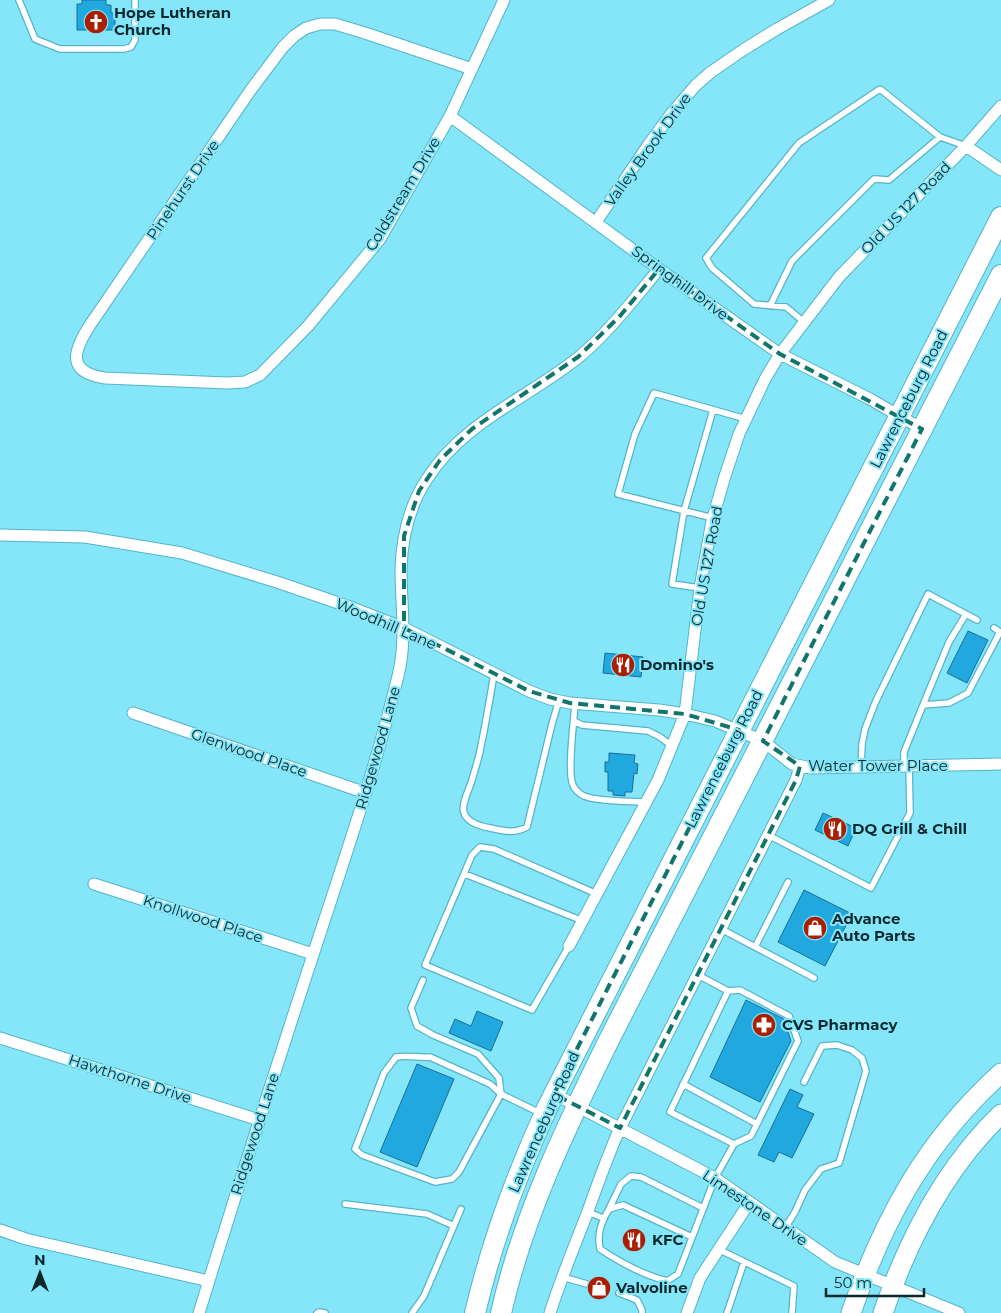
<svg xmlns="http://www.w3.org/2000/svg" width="1001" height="1313" font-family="Montserrat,sans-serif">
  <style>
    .building { fill: #21a8df; stroke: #1b6f93 }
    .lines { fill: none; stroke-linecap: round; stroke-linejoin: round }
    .service-casing { stroke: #53b5c8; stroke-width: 8 }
    .minor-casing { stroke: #53b5c8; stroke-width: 13 }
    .primary-casing { stroke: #53b5c8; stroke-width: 21 }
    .trunk-casing { stroke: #53b5c8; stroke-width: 22 }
    .service { stroke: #fff; stroke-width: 5.5 }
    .minor { stroke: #fff; stroke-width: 11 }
    .primary { stroke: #fff; stroke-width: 19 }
    .trunk { stroke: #fff; stroke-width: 20 }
    .marked { fill: none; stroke: #0f766e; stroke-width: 4; stroke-dasharray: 10 6; stroke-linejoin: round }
    .labels { text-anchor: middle; stroke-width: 4; stroke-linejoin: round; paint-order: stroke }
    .poi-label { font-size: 15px; font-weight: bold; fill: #07282d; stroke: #85e5f9; text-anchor: start }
    .street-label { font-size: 15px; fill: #07282d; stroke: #85e5f9 }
  </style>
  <rect width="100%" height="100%" fill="#85e5f9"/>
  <path class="building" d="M82,0H106V5H111V13H115V30H77V4H82Z
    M968,631L988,640L967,683L947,673Z
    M605,653L643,657L641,677L603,673Z
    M609,753L635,755L634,763L638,764L637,774L634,773L632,792H625V796L613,795V791H608V772H605V762H609Z
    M823,813L856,828L848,846L815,830Z
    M804,890L852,914L825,966L778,942Z
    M746,1000L784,1019L791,1041L760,1102L710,1077Z
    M477,1011L503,1022L491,1051L449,1033L455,1019L471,1026Z
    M417,1064L454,1079L417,1167L380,1152Z
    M790,1089L803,1095L797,1107L814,1114L792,1158L779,1152L774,1162L758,1155Z"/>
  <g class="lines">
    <g class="service-casing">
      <path id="service" d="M19,0L35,39L60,49H124L131,47L135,40V0
        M770,306L792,261L874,179L889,180L940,137
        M804,322L786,307L754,304L712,268L706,258L799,143L880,89L940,137L966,146
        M713,518L618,494L635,434L654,393L746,419
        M700,588L672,584L684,511L713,410
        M494,674C490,698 486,722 481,746C479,758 475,769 472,780C469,790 461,804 464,813C468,823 480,826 490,828C505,831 513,834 527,827L552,724L559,700
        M575,704C574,720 567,773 573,785C575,790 580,794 584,796C599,802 630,801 646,802
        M923,705L949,642L966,614
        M574,721L582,725L648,731L660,737L672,746
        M904,766V752L923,705L949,703L968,693L1000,632L994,628
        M861,767L862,744L865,729L875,703L928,594L977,620
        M768,835L871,888L910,813L909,766
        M465,874L583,921
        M721,929L814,978
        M569,946L532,1010L425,965L472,855L480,847L494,849L597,894
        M755,947L788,882
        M423,980L411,1008L417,1026L433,1035L478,1054L499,1078L501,1094L459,1172L452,1179L435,1182L362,1155L355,1149L384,1073L396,1057C408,1055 419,1058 430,1057L490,1084L501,1094L542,1114
        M728,991L740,990L789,1016L798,1041L757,1124
        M683,1084L757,1124L751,1136L734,1144
        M345,1204L427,1214L454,1226
        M609,1209L621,1184L631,1176L641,1177L703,1208
        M588,1212L603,1218
        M785,1228L795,1212L805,1190L821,1169L839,1163L866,1071L862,1058L852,1050L837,1045L822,1046L804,1082
        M692,1237L623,1205L609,1209C601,1223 597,1233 600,1249C621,1263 643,1275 667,1281L678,1274L715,1178L734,1144L670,1112L728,991L698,975
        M720,1250L794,1286L792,1313
        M562,1277L587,1284
        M619,1293L637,1300L642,1310V1313
        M317,1313L319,1312L325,1313
        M412,1313L424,1296L461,1209
        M727,1313L744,1262"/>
    </g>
    <g class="minor-casing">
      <path id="minor" d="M472,69L365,33L335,24H320L306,28L294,36L283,47L250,91L90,325C74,350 65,372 105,378L227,383L245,382L260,375L308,326L380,239L450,116L504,0
        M450,116L659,269L780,354L870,399L922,429
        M966,146L1001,170
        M596,222L649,144L671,114L696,85L711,72L743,50L777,29L829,0
        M0,535L85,537L182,553L277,582L353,608L404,628L529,691L550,699L570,703L659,710L685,714L715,721L763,741L792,764L811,768L1001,764
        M133,713L366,793
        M94,884L313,954
        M569,946L658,780L685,714L700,588L712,521L725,476L739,434L765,379L780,354L839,277L966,146L1001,106
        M0,1038L259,1120
        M554,1094L715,1178L835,1262L959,1313
        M0,1230L26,1239L209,1281
        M199,1313C236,1193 274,1074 313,955C343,863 375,771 398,676C407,640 401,606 401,569C402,537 409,506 427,479C463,422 528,398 579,357C609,332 634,299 659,269
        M550,1313C561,1278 575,1245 588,1211C598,1183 608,1155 620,1128L796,780L800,766
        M687,1313L700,1278L749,1203"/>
    </g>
    <g class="primary-casing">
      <path id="primary" d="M851,1313C884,1218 926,1141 1001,1073
        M883,1313C908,1240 945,1168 1001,1114"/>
    </g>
    <g class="trunk-casing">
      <path id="trunk" d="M475,1313C492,1241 517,1173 548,1106L1001,217
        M501,1313C523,1216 566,1127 610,1038L1001,275"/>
    </g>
    <use href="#service" class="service"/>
    <use href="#minor" class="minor"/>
    <use href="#primary" class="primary"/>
    <use href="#trunk" class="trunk"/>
  </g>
  <path class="marked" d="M659,269L780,354L922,429L763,741L800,766L796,780L620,1128L554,1094L739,730L685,714L570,703L529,691L404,628V536L419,491L440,460L472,429L578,357L620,316Z"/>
  <defs>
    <g id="church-disc" transform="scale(1.25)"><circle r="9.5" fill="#ac1e01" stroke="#85e5f9"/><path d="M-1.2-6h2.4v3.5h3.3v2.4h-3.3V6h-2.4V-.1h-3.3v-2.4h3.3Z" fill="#fff"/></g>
    <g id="restaurant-disc" transform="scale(1.25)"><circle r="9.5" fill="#ac1e01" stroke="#85e5f9"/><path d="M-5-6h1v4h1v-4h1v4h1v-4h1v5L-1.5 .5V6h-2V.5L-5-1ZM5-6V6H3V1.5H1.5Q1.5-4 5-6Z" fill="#fff"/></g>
    <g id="shop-disc" transform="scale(1.25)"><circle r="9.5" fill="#ac1e01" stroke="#85e5f9"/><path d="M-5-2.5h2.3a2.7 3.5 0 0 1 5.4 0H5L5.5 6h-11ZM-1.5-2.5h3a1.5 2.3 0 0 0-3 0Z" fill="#fff"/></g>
    <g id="pharmacy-disc" transform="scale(1.25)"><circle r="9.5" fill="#ac1e01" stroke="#85e5f9"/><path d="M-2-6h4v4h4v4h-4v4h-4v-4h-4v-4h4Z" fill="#fff"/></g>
  </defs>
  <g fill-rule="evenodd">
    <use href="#church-disc" x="96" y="22"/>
    <use href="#restaurant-disc" x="623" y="665"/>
    <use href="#restaurant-disc" x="835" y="829"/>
    <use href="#shop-disc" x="815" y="928"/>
    <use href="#pharmacy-disc" x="764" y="1025"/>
    <use href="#restaurant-disc" x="634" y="1240"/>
    <use href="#shop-disc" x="599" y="1288"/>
  </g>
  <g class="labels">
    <g class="poi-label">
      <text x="114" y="18">Hope Lutheran<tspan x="114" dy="17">Church</tspan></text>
      <text x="640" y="670">Domino's</text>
      <text x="852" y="834">DQ Grill &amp; Chill</text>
      <text x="832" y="924">Advance<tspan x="832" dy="17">Auto Parts</tspan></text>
      <text x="782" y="1030">CVS Pharmacy</text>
      <text x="652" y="1245">KFC</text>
      <text x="616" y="1293">Valvoline</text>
    </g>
    <g class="street-label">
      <text transform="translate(648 150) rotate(-54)" y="5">Valley Brook Drive</text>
      <text transform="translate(183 190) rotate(-56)" y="5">Pinehurst Drive</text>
      <text transform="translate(403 194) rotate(-59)" y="5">Coldstream Drive</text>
      <text transform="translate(906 208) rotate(-46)" y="5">Old US 127 Road</text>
      <text transform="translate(680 283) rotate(36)" y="5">Springhill Drive</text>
      <text transform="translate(909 399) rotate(-63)" y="5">Lawrenceburg Road</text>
      <text transform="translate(707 566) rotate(-80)" y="5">Old US 127 Road</text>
      <text transform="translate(386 624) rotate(23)" y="5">Woodhill Lane</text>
      <text transform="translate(378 748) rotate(-74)" y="5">Ridgewood Lane</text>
      <text transform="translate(249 753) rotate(19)" y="5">Glenwood Place</text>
      <text transform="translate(724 759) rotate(-63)" y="5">Lawrenceburg Road</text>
      <text x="878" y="771">Water Tower Place</text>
      <text transform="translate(203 919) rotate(18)" y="5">Knollwood Place</text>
      <text transform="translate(130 1079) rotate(18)" y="5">Hawthorne Drive</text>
      <text transform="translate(544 1122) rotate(-66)" y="5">Lawrenceburg Road</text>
      <text transform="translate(255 1134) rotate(-72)" y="5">Ridgewood Lane</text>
      <text transform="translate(755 1208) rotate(34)" y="5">Limestone Drive</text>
    </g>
  </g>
  <g transform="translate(40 1273)" stroke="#85e5f9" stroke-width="4" paint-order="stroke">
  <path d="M0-4L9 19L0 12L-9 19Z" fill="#07282d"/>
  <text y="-8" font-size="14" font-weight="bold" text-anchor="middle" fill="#07282d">N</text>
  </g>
  <path d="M826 1288v8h98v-8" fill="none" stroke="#07282d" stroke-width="2.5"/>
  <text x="834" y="1288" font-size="15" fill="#07282d" stroke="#85e5f9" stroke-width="4" paint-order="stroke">50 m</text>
</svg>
